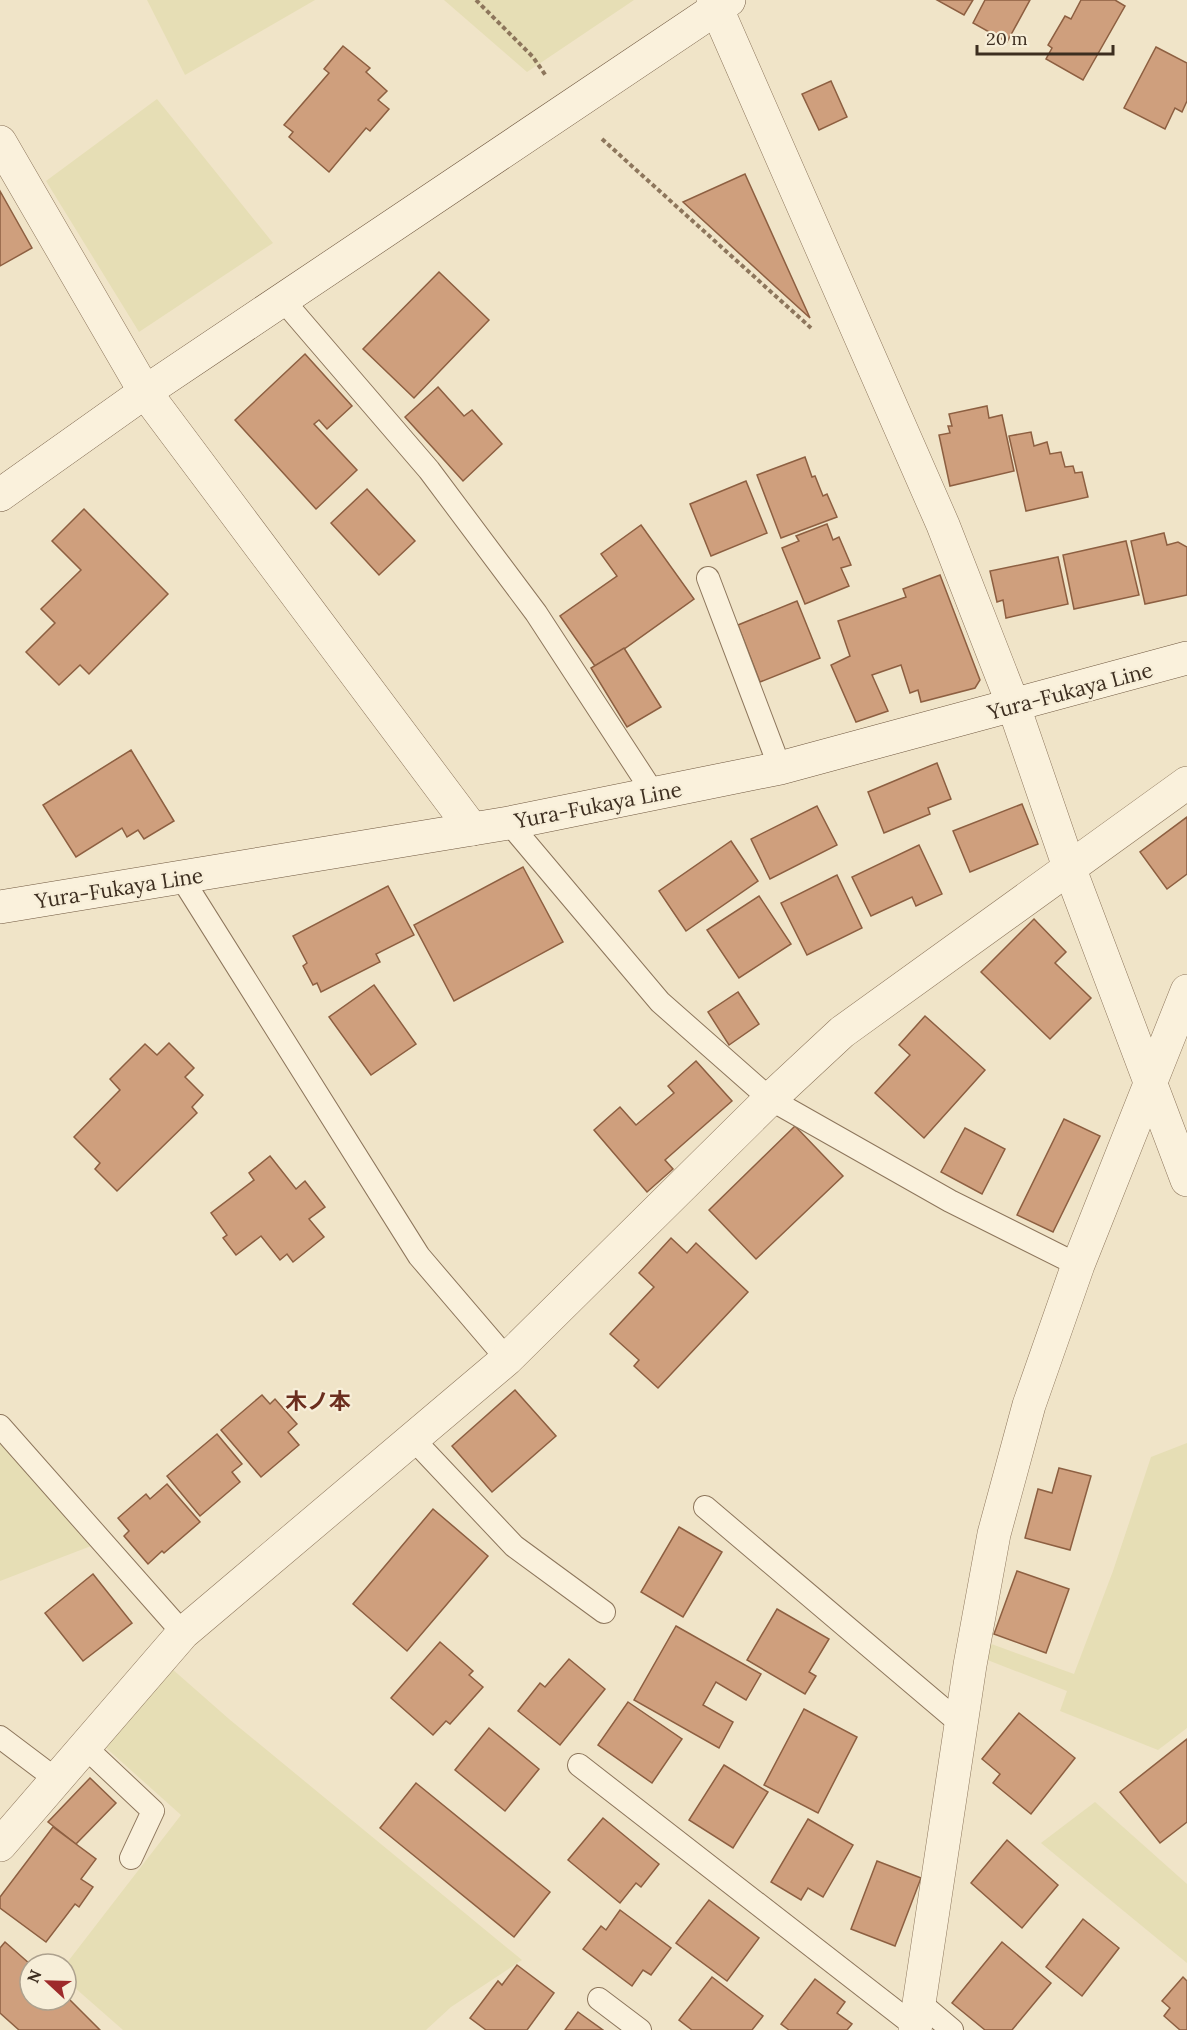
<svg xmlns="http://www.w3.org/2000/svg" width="1187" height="2030" viewBox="0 0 1187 2030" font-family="Lora,'Noto Sans JP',serif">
  <rect width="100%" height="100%" fill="#f0e4c8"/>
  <g fill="#e6deb5">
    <polygon points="147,0 315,0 185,75"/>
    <polygon points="444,0 634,0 527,72"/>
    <polygon points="157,99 273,243 139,332 46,181"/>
    <polygon points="0,1443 91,1546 0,1581"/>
    <polygon points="1187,1443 1187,1728 1158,1750 1060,1711 1067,1691 985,1659 986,1642 1074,1674 1113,1571 1151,1457"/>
    <polygon points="171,1668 229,1719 522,1960 451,2007 426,2030 123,2030 66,1980 66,1964 181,1815 105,1747"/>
    <polygon points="1095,1802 1187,1884 1187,1963 1041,1843"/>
  </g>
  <g fill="#cf9f7d" stroke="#8d5f41" stroke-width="1.5">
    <polygon points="937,0 973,0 964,15"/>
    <polygon points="985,0 1030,0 1007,42 973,23"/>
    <polygon points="1081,0 1115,0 1125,6 1083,80 1046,59 1052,48 1048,45 1065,16 1071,19"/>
    <polygon points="343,46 370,68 366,72 387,91 378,100 389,109 370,131 366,128 329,172 289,137 293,132 284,125 329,73 324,69"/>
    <polygon points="1156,47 1187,63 1187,101 1182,112 1175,108 1165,129 1124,108"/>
    <polygon points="831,81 847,117 819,130 802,94"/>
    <polygon points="745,174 810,318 683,202"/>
    <polygon points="0,191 32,248 0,266"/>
    <polygon points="439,272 489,320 414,398 363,349"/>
    <polygon points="305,354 352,406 327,429 319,420 314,424 357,470 316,509 235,420"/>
    <polygon points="438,387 464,416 472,410 502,444 463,481 405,417"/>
    <polygon points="987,406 989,418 1002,415 1014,471 950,486 939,435 950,433 948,426 952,426 949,414"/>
    <polygon points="1031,432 1034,446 1047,442 1050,454 1061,452 1065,467 1073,466 1075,473 1082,472 1088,497 1026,511 1009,436"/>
    <polygon points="805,457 812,477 815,476 823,496 827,494 837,517 781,538 757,475"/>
    <polygon points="746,481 767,533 711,556 690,504"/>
    <polygon points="367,489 415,541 379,575 331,523"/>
    <polygon points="84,509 168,594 89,674 80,665 59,685 26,652 55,623 41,609 81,570 52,541"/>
    <polygon points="827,524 833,540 839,537 851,565 841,568 849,586 805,604 782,548 799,541 796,536"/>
    <polygon points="641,525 694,599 624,649 595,666 560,616 617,576 601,554"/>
    <polygon points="1164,533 1167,545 1178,542 1187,547 1187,595 1145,604 1131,541"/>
    <polygon points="1126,541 1139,595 1074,609 1063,555"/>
    <polygon points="1058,557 1068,604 1006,618 1003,600 997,602 990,571"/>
    <polygon points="940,575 980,680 975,688 921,702 918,690 910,693 901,665 872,675 888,711 856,722 831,665 850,656 838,621 906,597 903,589"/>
    <polygon points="797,601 820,658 760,682 738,625"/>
    <polygon points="624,648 661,707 627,727 591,668"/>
    <polygon points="131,750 174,821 144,839 138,830 127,837 122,828 76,857 43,805"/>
    <polygon points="937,763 951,799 928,808 930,814 884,833 868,792"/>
    <polygon points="1022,804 1038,844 970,872 953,831"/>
    <polygon points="817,806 837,845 770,879 751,839"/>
    <polygon points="1187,817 1187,874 1167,889 1140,852"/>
    <polygon points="731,841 758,881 686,931 659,891"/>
    <polygon points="919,845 942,894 916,906 912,897 871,916 852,877"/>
    <polygon points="523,867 563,942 454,1001 414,925"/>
    <polygon points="837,875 862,928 807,955 781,903"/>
    <polygon points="388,886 414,935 376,954 380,962 321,992 317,983 313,985 303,966 307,963 293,936"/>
    <polygon points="759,896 791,944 739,978 707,930"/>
    <polygon points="1034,919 1066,952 1055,963 1091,998 1050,1039 981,972"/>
    <polygon points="374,985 416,1044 371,1075 329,1017"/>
    <polygon points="738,992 759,1024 729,1045 708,1012"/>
    <polygon points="925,1016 985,1070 924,1138 875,1093 910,1055 899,1045"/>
    <polygon points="169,1043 194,1068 185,1077 203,1095 192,1107 197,1113 117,1191 95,1169 100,1163 74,1137 120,1090 110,1079 145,1044 157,1055"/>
    <polygon points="696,1061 732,1101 665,1160 673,1169 647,1192 594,1130 620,1107 636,1125 674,1093 668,1086"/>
    <polygon points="1064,1119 1100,1136 1053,1232 1017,1215"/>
    <polygon points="795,1126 843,1176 756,1259 709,1210"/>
    <polygon points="965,1128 1005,1149 982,1194 941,1172"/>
    <polygon points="270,1156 296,1189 305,1181 325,1207 309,1219 324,1237 293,1262 287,1254 280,1260 261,1236 236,1255 223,1238 227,1235 211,1213 254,1180 249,1173"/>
    <polygon points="671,1238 687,1253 696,1243 748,1292 658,1388 634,1366 639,1360 610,1334 654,1287 639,1273"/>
    <polygon points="515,1390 556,1436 492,1492 452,1446"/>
    <polygon points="262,1395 270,1404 275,1399 297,1424 288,1432 299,1445 261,1477 221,1430"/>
    <polygon points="217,1434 242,1464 232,1472 240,1482 200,1516 167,1476"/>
    <polygon points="1059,1468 1091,1476 1070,1550 1025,1538 1038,1489 1052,1493"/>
    <polygon points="167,1484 200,1522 164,1553 162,1551 148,1564 124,1536 129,1531 118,1518 146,1494 150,1499"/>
    <polygon points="433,1509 488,1556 407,1651 353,1604"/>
    <polygon points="679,1527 722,1552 683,1617 641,1592"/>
    <polygon points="1017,1571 1069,1589 1046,1653 994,1634"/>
    <polygon points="93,1574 132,1623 83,1661 45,1613"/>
    <polygon points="777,1609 829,1639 809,1672 816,1676 805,1694 747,1660"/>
    <polygon points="676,1626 761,1674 746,1700 716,1682 703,1705 733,1722 719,1748 634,1700"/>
    <polygon points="440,1642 473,1671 469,1675 483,1687 450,1724 446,1721 433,1735 391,1698"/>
    <polygon points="569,1659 605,1689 560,1745 518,1711 540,1683 545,1687"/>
    <polygon points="628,1702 682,1739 652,1783 598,1745"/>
    <polygon points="804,1709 857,1737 818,1813 764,1785"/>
    <polygon points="1019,1713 1075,1758 1031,1814 993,1783 1000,1774 982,1759"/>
    <polygon points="489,1728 539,1769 505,1811 455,1770"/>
    <polygon points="1187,1739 1187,1822 1160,1843 1120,1792"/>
    <polygon points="724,1765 768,1792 733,1848 689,1820"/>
    <polygon points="90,1778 116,1803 76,1844 48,1822"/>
    <polygon points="416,1783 550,1892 514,1937 380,1828"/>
    <polygon points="603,1818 659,1864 641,1887 636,1883 620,1903 568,1860"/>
    <polygon points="808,1819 853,1845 823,1897 808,1888 801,1900 771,1882"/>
    <polygon points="53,1827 96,1859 81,1879 93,1887 79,1907 75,1904 46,1942 0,1908 0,1897"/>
    <polygon points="1007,1840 1058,1885 1022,1928 971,1883"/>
    <polygon points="877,1861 921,1878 895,1946 851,1929"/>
    <polygon points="709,1900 759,1938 727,1981 676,1943"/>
    <polygon points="620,1910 671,1948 651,1975 643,1970 632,1986 583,1949 601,1926 606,1930"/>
    <polygon points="1083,1919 1119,1948 1082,1996 1046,1967"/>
    <polygon points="5,1942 30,1964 30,2000 66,2000 66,1996 100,2030 19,2030 0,2013 0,1948"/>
    <polygon points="1002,1942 1051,1983 1012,2030 985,2030 952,2003"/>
    <polygon points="517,1965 554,1993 527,2030 486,2030 470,2018 498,1981 502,1985"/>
    <polygon points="712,1977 763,2016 752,2030 692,2030 679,2020"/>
    <polygon points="1183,1977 1187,1981 1187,2030 1180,2030 1164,2016 1170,2008 1162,2001"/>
    <polygon points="815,1979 845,2002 837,2013 852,2024 847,2030 789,2030 781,2024"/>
    <polygon points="578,2012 603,2030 565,2030"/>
  </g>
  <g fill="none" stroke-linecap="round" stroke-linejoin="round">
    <g stroke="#8d765c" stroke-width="24">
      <g id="lane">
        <polyline points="282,299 429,470 536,613 654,794"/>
        <polyline points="708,578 780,768"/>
        <polyline points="509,823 660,1002 770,1099 950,1201 1078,1265"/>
        <polyline points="181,877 419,1256 507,1359"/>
        <polyline points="0,1426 183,1633"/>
        <polyline points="413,1439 514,1546 604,1612"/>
        <polyline points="705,1507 961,1724"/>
        <polyline points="0,1737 57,1780"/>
        <polyline points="85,1747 153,1811 131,1858"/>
        <polyline points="579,1765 916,2027"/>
        <polyline points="599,1999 640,2030"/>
        <polyline points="919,2002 952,2030"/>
      </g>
    </g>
    <g stroke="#8d765c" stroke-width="34">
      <g id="street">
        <polyline points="713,0 943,525 1014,707 1069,867 1187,1180"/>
        <polyline points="0,142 145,392 472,829"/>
        <polyline points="0,1845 183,1633 507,1359 770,1099 842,1032 1187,783"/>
        <polyline points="915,2030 970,1665 994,1534 1029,1405 1078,1265 1187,991"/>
      </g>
    </g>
    <g stroke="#6f573f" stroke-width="34">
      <g id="secondary">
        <polyline points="0,495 145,392 729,0"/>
        <polyline points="0,907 509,823 780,768 1187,658"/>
      </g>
    </g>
    <g stroke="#8d765c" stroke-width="4" stroke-dasharray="4.5 3" stroke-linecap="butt">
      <polyline points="476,0 533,57 546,76"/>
      <polyline points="602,139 811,328"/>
    </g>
    <use href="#lane" stroke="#faf1dc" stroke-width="22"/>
    <use href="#street" stroke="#faf1dc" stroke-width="33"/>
    <use href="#secondary" stroke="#faf1dc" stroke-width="33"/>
  </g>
  <g text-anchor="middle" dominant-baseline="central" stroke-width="4.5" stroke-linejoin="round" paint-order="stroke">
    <g font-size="21" fill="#3d2e20" stroke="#f7eed8">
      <text transform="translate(1070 691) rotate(-15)">Yura-Fukaya Line</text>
      <text transform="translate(598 805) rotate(-11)">Yura-Fukaya Line</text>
      <text transform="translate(119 888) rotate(-9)">Yura-Fukaya Line</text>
    </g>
    <g font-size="22" font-weight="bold" fill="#6b2e1e" stroke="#f7eed8">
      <text x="318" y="1401">木ノ本</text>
    </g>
  </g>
  <g transform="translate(48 1982) rotate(292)"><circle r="28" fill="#f7eed8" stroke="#ada18e" stroke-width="1.5"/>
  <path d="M0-4.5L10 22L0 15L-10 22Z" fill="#9e2a2b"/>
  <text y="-9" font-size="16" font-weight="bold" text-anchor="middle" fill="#3d2e20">N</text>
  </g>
  <path d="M977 45v9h136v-9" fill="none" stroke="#3d2e20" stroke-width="3"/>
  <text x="986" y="45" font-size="18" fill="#3d2e20" stroke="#f7eed8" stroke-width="4.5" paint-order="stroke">20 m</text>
</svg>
